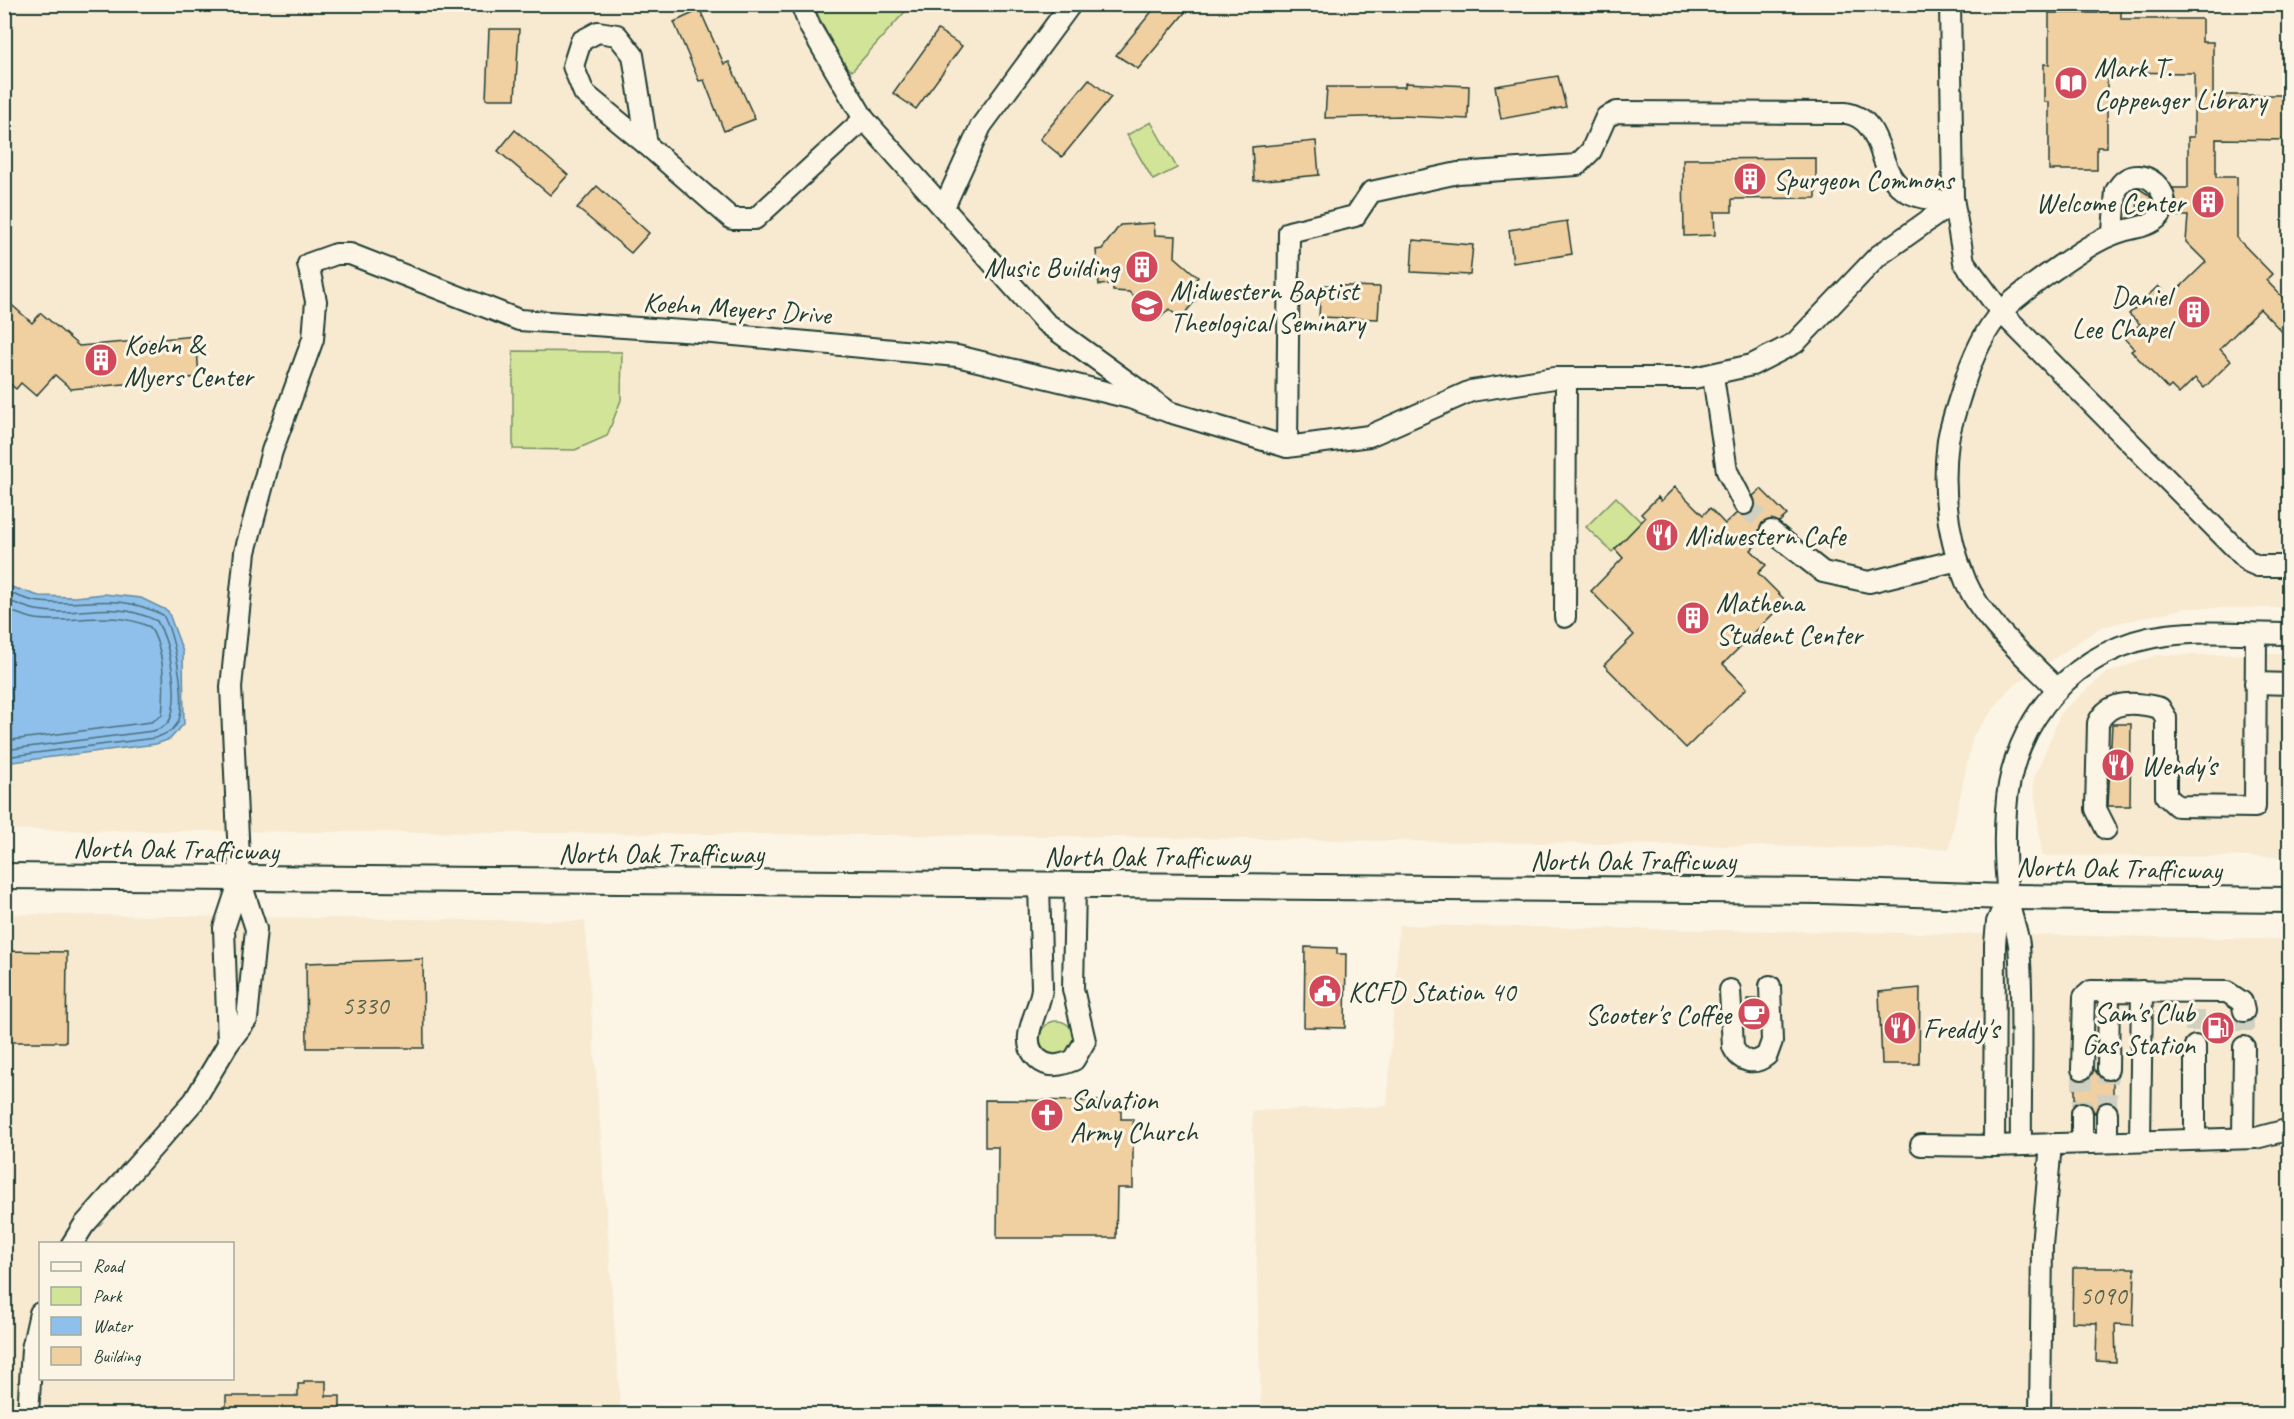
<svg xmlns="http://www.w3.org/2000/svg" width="2294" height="1419" viewBox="0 0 2294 1419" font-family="Caveat,sans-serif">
  <rect width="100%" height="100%" fill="#fcf5e5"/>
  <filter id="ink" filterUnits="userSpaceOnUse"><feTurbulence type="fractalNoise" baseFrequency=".0167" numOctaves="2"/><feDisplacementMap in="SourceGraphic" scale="12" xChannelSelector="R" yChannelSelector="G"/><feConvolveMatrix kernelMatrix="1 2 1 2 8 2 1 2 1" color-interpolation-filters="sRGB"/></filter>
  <g filter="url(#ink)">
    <g fill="#f8ead1" fill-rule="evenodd">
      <polygon points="5,5 2289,5 2289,608 2186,608 2101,627 2009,689 1973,736 1949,849 1043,836 5,830"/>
      <polygon points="2289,654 2289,857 2042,856 2033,781 2061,712 2106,673 2157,655"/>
      <path d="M5,914L585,921L621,1414H5ZM40,1244H232V1378H40Z"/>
      <polygon points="1399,925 2289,939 2289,1414 1261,1414 1252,1111 1387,1106"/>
    </g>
    <g fill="#d2e498" stroke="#789066" stroke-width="1.5">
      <polygon points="813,5 911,5 852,71 842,64"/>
      <polygon points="1151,122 1177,168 1153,180 1127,135"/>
      <polygon points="513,351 622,352 621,400 607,436 575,450 513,449"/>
      <polygon points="1616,497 1641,522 1612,552 1586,527"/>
      <circle cx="1057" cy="1038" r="17"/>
    </g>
    <polygon fill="#8fc0eb" stroke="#628ca2" stroke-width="1.5" points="5,585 39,596 75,597 104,594 141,598 168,611 183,652 184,724 170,739 156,744 5,763"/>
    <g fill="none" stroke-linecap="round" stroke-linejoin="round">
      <g stroke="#4c717d" stroke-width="1.5">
        <path d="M4,591C16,595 28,601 40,602C89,607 114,591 163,615C174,635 188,701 178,722C174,731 163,735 155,738L4,757"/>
        <path d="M4,599C15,603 26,608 36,610C81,618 111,598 157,621C170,643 179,692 171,717C169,725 160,729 153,731L4,750"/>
        <path d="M4,609C14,612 25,617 36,619C75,624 113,609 150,627C165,651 165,687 162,715L151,722L4,741"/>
      </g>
    </g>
    <g fill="#f0cfa1" stroke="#1f3d34" stroke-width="1.5">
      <polygon points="1158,4 1192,4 1138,69 1116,55"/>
      <polygon points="2098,4 2121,4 2121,19 2202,19 2202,42 2213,42 2213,95 2289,95 2289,140 2216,139 2216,177 2237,177 2237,238 2272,274 2266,280 2289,304 2289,339 2260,309 2220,349 2231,361 2204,388 2195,378 2179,394 2171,386 2168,389 2131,351 2134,349 2125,339 2140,324 2129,314 2158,286 2169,298 2206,262 2186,242 2188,216 2173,216 2176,200 2173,188 2188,188 2188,137 2194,137 2194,73 2107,72 2107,147 2097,147 2097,170 2049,170 2049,102 2044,102 2044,64 2049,64 2049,13 2098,13"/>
      <polygon points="700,10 724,64 729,62 755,119 724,131 704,80 699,81 674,22"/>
      <polygon points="489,29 519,29 515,99 486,99"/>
      <polygon points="938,30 962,46 916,109 893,93"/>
      <polygon points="1558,76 1566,107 1501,119 1495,86"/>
      <polygon points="1089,79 1111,97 1062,157 1040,139"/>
      <polygon points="1405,83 1469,86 1468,119 1403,116 1325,118 1327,87 1405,87"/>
      <polygon points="515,130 568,175 550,195 498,151"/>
      <polygon points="1316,141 1319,175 1254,181 1252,147"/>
      <polygon points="1816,158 1816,198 1732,199 1732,212 1714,212 1715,235 1684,236 1683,159"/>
      <polygon points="597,186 649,233 631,253 577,208"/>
      <polygon points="2138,188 2149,195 2152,201 2147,211 2137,214"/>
      <polygon points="1567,221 1572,254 1513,263 1509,230"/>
      <polygon points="1154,223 1155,235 1176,236 1175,257 1198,277 1191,286 1200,295 1180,319 1169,309 1158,320 1129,292 1113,291 1113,284 1099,285 1096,250 1102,249 1120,225"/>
      <polygon points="1413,240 1473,245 1470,275 1411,272"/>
      <polygon points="1321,285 1380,287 1378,319 1319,317"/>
      <polygon points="4,298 32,323 41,313 79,346 196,336 199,377 71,389 55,375 36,396 21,383 16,389 4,379"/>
      <polygon points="1675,487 1703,515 1710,508 1725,524 1737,513 1744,516 1754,511 1756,504 1753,496 1761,489 1787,515 1779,522 1772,519 1762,523 1759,530 1762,539 1751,550 1766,565 1758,573 1786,601 1723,664 1747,688 1686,748 1604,665 1634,635 1591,591 1623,558 1615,549 1645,518 1641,514 1658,497 1661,501"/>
      <polygon points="2112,724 2131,724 2130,806 2108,806"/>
      <polygon points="1305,947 1337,948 1337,954 1346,954 1345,1028 1304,1027"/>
      <polygon points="4,951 67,952 66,1042 4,1042"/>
      <polygon points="423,959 424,1048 307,1048 306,963"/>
      <polygon points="1920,988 1919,1064 1882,1064 1879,992"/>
      <polygon points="1747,999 1758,999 1760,1028 1746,1028"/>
      <polygon points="2094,1069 2102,1080 2113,1080 2113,1103 2102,1102 2095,1113 2087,1102 2075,1104 2075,1078 2087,1080"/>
      <polygon points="985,1100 1121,1101 1121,1119 1133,1119 1133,1188 1117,1188 1116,1238 997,1238 998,1147 985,1147"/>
      <polygon points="2073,1268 2135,1268 2133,1325 2115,1324 2116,1362 2096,1361 2097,1323 2072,1322"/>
      <polygon points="304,1381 326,1381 326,1396 340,1396 340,1414 226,1414 226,1396 298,1396 298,1384 304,1384"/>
    </g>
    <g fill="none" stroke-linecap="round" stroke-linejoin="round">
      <g stroke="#d0d0c2" stroke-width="20" stroke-dasharray="20 10" stroke-linecap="butt">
        <polyline points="1744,504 1771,531"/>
        <polyline points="2195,1011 2195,1046"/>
        <polyline points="2244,1011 2244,1047"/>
        <polyline points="2082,1069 2082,1113"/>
        <polyline points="2107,1113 2108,1069"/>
      </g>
      <g stroke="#1f3d34" stroke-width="24">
        <g id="minor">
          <polyline points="801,4 810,27 864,119 1045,322 1169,412 1287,447 1369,436 1471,391 1554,378 1694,378 1752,365 1795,343 1878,256 1953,203"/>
          <polyline points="1950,4 1953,198 1964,262 2001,312 2249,562 2258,566 2290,566"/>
          <polygon points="598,32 617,35 633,55 647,145 584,93 573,66 581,41"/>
          <polyline points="647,145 732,219 755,219 864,119"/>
          <polyline points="944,207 981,126 1071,4"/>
          <polyline points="1713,376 1727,471 1744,504"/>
          <path d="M1287,447L1289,232L1355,216L1371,192L1458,173L1577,165L1591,151L1606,117L1617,112L1846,113C1886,120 1875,169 1903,189C1916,199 1938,200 1953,203"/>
          <polyline points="1771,531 1823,572 1869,582 1958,560"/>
          <polyline points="1565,617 1566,379"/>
          <polyline points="2255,683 2290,684"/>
          <path d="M2057,689C2028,659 1982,620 1966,582C1947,537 1942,488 1948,440C1951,422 1958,404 1963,387C1971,361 1983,332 2002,311C2018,295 2037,282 2055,269C2081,251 2104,234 2135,228C2200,215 2141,146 2116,191L2113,232"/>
          <path d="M2106,829L2096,809L2098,723C2109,699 2136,702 2160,708L2166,718V796L2177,806L2255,807L2256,634"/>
          <path d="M1039,886L1042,988C1040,1012 1016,1040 1038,1059C1049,1069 1062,1065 1074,1060L1085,1041L1073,989L1075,886"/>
          <path d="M1730,990L1733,1047C1740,1062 1754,1066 1767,1055L1772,1041L1770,986"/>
          <polyline points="228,1044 224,928 240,880"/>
          <polyline points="2195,1046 2195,1139"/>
          <polyline points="2082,1069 2084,997 2091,991 2227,992 2242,1002 2244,1011"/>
          <polyline points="2108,1069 2109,991"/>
          <polyline points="2243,1138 2244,1047"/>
          <polyline points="2140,1141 2142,991"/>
          <polyline points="2107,1142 2107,1113"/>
          <polyline points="2082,1143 2082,1113"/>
          <polyline points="1921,1145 1994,1146 2256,1138 2290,1129"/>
          <path d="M2021,1145C2020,1080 2024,1009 2019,945C2017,928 2009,913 2008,896C2005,869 2004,837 2006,810C2011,720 2077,645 2167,635C2207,630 2249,634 2290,634"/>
          <polyline points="1994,1146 1995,944 1997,922 2008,897"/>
          <polyline points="72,1244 84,1225 194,1101 228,1044 247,1019 256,929 240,880 231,687 245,552 272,451 313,339 316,301 308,264 336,254 350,254 519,320 713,333 957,356 1130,398 1169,412"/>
          <polyline points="28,1414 32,1349 40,1313"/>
          <polyline points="2040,1414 2042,1245 2051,1144"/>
        </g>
      </g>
      <g stroke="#1f3d34" stroke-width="28">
        <polyline id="major" points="4,876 1820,891 2008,897 2290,900"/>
      </g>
      <use href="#minor" stroke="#fcf5e5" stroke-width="20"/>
      <use href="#major" stroke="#fcf5e5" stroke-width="24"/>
    </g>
  </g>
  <defs>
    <g id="library-disc" transform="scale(1.725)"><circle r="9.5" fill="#d1495b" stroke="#fcf5e5"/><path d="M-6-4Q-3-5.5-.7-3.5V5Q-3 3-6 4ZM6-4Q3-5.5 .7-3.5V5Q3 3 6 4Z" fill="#fff"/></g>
    <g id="building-disc" transform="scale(1.725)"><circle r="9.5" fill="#d1495b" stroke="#fcf5e5"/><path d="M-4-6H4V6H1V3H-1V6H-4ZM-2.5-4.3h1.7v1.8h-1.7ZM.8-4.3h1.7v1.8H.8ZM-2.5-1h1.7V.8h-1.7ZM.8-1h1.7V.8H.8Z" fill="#fff"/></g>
    <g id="university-disc" transform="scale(1.725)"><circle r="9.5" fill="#d1495b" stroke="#fcf5e5"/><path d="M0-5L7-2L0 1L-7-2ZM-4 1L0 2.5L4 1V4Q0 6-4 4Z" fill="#fff"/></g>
    <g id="restaurant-disc" transform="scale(1.725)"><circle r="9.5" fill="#d1495b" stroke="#fcf5e5"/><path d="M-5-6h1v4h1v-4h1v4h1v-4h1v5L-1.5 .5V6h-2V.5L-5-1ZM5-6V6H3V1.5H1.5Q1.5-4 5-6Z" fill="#fff"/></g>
    <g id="civic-disc" transform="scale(1.725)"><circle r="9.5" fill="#d1495b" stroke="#fcf5e5"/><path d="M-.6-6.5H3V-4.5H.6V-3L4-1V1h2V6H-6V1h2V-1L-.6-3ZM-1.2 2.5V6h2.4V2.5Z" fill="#fff"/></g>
    <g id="cafe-disc" transform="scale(1.725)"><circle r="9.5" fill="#d1495b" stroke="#fcf5e5"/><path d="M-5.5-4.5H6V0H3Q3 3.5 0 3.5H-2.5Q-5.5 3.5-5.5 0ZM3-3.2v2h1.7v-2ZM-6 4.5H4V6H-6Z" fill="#fff"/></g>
    <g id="fuel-disc" transform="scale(1.725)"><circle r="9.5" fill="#d1495b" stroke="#fcf5e5"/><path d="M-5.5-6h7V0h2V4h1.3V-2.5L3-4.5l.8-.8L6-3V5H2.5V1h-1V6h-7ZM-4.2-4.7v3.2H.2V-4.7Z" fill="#fff"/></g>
    <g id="church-disc" transform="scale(1.725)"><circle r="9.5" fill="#d1495b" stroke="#fcf5e5"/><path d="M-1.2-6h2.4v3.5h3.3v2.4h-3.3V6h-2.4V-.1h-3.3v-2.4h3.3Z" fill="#fff"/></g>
  </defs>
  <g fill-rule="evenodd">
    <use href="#library-disc" x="2071" y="83"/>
    <use href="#building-disc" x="1750" y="179"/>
    <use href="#building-disc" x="2208" y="202"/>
    <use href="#building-disc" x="1142" y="267"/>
    <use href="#university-disc" x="1147" y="306"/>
    <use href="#building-disc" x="2194" y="312"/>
    <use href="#building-disc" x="101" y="360"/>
    <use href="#restaurant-disc" x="1662" y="535"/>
    <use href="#building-disc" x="1693" y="618"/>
    <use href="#restaurant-disc" x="2118" y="765"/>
    <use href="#civic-disc" x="1325" y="991"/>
    <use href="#cafe-disc" x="1754" y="1014"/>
    <use href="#restaurant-disc" x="1900" y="1028"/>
    <use href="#fuel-disc" x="2218" y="1028"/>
    <use href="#church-disc" x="1047" y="1115"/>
  </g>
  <g text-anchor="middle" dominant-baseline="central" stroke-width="6" stroke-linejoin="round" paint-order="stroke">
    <g font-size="26" fill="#53624f">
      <text x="365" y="1005">5330</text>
      <text x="2103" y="1295">5090</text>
    </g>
    <g font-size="28" fill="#1f3d34" stroke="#fcf5e5" text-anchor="start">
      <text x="2094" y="67">Mark T.<tspan x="2094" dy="32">Coppenger Library</tspan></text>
      <text x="1773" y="179">Spurgeon Commons</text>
      <text x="2185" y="202" text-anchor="end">Welcome Center</text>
      <text x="1119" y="267" text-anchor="end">Music Building</text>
      <text x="1170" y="290">Midwestern Baptist<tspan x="1170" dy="32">Theological Seminary</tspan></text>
      <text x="2171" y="296" text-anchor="end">Daniel<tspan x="2171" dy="32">Lee Chapel</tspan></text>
      <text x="124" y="344">Koehn &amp;<tspan x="124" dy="32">Myers Center</tspan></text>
      <text x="1685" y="535">Midwestern Cafe</text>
      <text x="1716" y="602">Mathena<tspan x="1716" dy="32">Student Center</tspan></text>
      <text x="2141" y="765">Wendy's</text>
      <text x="1348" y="991">KCFD Station 40</text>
      <text x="2195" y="1012" text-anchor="end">Sam's Club<tspan x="2195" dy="32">Gas Station</tspan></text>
      <text x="1731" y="1014" text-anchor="end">Scooter's Coffee</text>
      <text x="1923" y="1028">Freddy's</text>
      <text x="1070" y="1099">Salvation<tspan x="1070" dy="32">Army Church</tspan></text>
    </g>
    <g font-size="28" fill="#1f3d34" stroke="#fcf5e5">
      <text transform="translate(737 308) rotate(4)">Koehn Meyers Drive</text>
      <text transform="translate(176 849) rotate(1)">North Oak Trafficway</text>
      <text x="661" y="853">North Oak Trafficway</text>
      <text x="1147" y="856">North Oak Trafficway</text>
      <text x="1633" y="860">North Oak Trafficway</text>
      <text transform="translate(2119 868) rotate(1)">North Oak Trafficway</text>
    </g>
  </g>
  <rect width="2294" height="1419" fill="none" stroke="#fcf5e5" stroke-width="24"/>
  <rect x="12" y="12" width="2270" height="1395" fill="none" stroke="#1f3d34" stroke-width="2" filter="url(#ink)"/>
  <rect x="39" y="1242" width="195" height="138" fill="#fcf5e5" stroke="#a4ab9e" stroke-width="1.5"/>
  <rect x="51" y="1262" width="30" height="9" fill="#fcf5e5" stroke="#a4ab9e" stroke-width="1.5"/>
  <text x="93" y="1272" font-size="18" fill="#1f3d34">Road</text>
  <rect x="51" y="1287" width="30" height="18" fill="#d2e498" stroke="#a4ab9e" stroke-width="1.5"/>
  <text x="93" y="1302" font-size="18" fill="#1f3d34">Park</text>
  <rect x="51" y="1317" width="30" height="18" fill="#8fc0eb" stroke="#a4ab9e" stroke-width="1.5"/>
  <text x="93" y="1332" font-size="18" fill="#1f3d34">Water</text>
  <rect x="51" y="1347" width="30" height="18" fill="#f0cfa1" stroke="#a4ab9e" stroke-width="1.5"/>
  <text x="93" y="1362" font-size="18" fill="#1f3d34">Building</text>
</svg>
